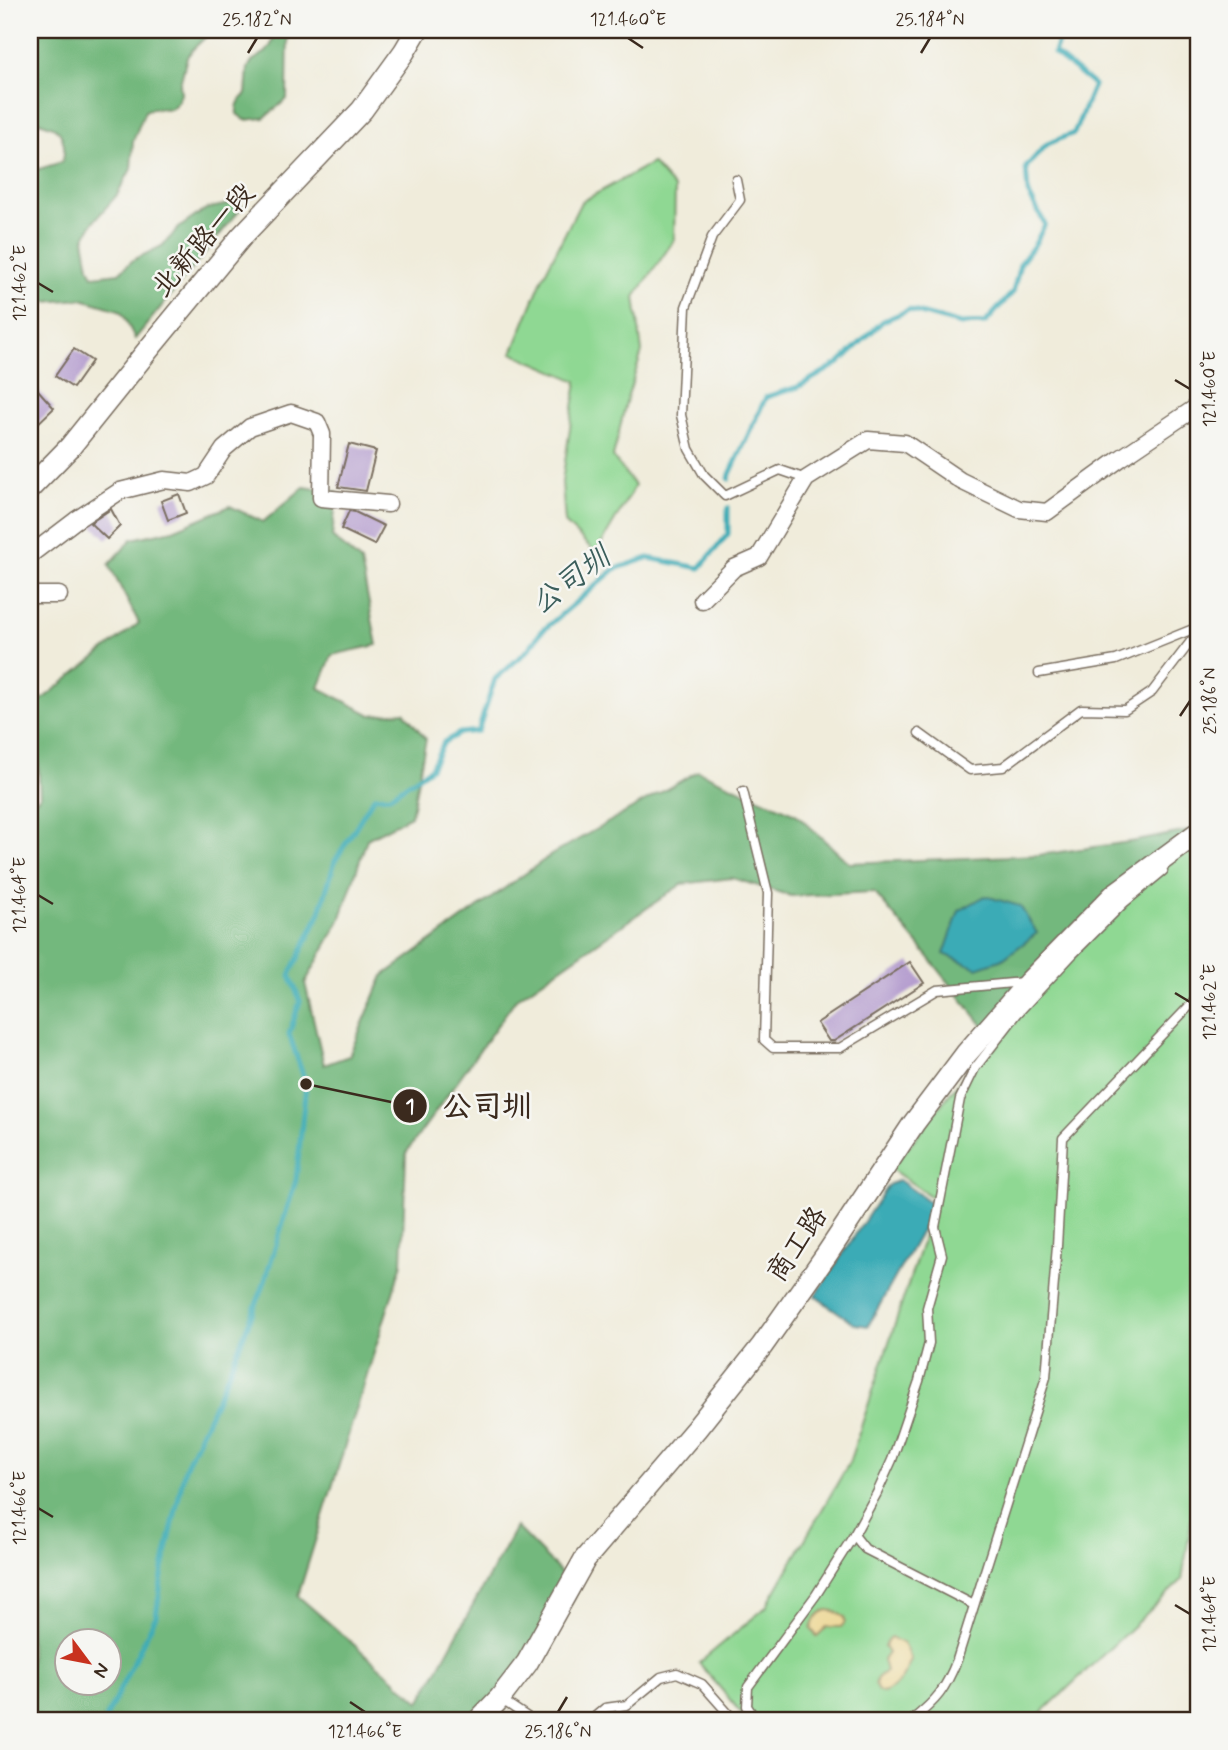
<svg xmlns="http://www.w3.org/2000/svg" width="1228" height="1750" viewBox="0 0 1228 1750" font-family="Mynerve,'LXGW WenKai TC',sans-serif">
  <rect width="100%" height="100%" fill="#f6f6f2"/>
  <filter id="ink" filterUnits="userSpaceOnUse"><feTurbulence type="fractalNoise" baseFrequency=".0143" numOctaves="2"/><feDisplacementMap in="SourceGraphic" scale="14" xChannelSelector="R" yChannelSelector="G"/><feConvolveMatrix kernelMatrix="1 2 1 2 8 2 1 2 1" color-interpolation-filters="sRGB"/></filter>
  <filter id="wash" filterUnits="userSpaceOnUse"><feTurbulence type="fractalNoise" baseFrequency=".00686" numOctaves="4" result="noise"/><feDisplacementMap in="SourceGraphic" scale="28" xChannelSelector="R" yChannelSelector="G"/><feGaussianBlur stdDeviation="1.57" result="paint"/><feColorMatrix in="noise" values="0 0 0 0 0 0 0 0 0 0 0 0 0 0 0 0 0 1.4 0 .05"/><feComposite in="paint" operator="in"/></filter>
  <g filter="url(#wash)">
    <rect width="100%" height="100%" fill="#f0ecdb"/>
    <g fill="#8fd893" stroke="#658158" stroke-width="2">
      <polygon points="652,163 675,189 674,240 635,297 642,352 626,402 613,457 635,486 596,553 565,523 562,482 577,381 512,353 543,277 581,202"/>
      <polygon points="1198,841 1198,1477 1182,1580 1034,1720 747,1720 699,1663 766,1607 849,1463 936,1200 891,1169 994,1037 1121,900"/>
    </g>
    <g fill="#73b87d" stroke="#57714e" stroke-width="2" fill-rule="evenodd">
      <path d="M38,30H213L194,48L187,57L180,84L181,94L177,103L171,109L153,108L145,111L133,141L131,169L117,195L94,221L84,239L89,267L93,276L119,273L133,260L162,246L180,227L206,209L233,203L243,206L135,339L124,316L119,310L82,299L44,302L30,297V169L36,170L62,162C66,151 65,133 53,127C44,123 35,123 30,112C28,106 28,58 30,50C31,44 36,36 38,30Z"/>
      <path d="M276,30H291L288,32L287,99L264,118L245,120L237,114C236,105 239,100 246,94L248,68L252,61L266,52L271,45Z"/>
      <path d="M304,487L337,492L332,537L361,562L377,645L332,655L319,688L371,715L404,712L426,739L411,816L367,839L340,920L305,983L324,1065L349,1056L383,976L551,855L698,771L796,814L849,863L1039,855L1136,841L1198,829L991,1036L927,955L874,892L791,896L732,878L682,884L516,999L406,1153L402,1263L298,1596L420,1702L516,1527L578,1590L499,1720H30V805L40,796L35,705L139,623L109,565L132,539L173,530L230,506L263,522ZM66,1642H108V1684H66Z"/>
    </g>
    <g fill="#eeda9e" stroke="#94825e" stroke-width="2">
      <path d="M827,1610L834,1611L844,1617L845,1622L841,1627H827L817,1636L811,1629C814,1619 817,1614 827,1610Z"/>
      <path d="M891,1637L903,1644L911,1659C906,1673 897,1690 882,1693L877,1690L875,1684L877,1678L886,1671L883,1660L888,1653L884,1647L888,1639Z"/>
    </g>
    <g fill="#3aabb6" stroke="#3a6a6a" stroke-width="2">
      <polygon points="985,896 1020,906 1037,933 1003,959 977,968 944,954 959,911"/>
      <polygon points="899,1180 931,1203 925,1224 868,1326 855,1324 815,1296 888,1185"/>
    </g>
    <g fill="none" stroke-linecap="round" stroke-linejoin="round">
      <g stroke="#3aabb6" stroke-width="5">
        <polyline points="729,479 730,474 766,397 798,387 839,363 883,321 909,310 961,324 985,323 1013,292 1020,264 1035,244 1045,224 1028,193 1026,167 1047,144 1074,133 1094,85 1054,53 1062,30"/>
        <polyline points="105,1720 156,1616 163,1569 185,1468 225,1381 262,1290 296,1180 306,1084 289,1034 300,1001 290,975 319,915 335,861 374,797 390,796 431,768 444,742 460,733 478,731 495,679 528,650 541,632 615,569 648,558 700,568 728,534 728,508"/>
      </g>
    </g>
    <g id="blocks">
      <g fill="#b59ecf">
        <polygon points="74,349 92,361 73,388 55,376"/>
        <polygon points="30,381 54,408 30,431"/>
        <polygon points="349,444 376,451 366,491 338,487"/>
        <polygon points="179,494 186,513 168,520 161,501"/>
        <polygon points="111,509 120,526 107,539 90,523"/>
        <polygon points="349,511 355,512 384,526 374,545 341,529"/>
        <polygon points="910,962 924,983 834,1041 829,1041 817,1023"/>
      </g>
    </g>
  </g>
  <g filter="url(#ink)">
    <use href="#blocks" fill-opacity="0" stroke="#7a6e60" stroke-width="2"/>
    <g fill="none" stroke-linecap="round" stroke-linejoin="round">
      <g stroke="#7a6e60" stroke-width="11">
        <g id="lane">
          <polyline points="736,180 740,200 712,237 686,307 681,415 689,449 704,475 725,496 780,470 806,479"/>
          <polyline points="1039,673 1116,660 1198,627"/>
          <polyline points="919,733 970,770 1003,767 1081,709 1125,710 1152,692 1198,632"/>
          <polyline points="743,791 768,893 764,1040 773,1048 840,1048 937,990 1023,982"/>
          <polyline points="854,1535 865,1549 974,1605"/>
          <polyline points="502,1700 532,1720"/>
          <polyline points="591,1720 605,1708 627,1705 661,1677 677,1673 702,1684 734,1720"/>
          <polyline points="756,1720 747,1706 748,1687 816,1595 854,1535 877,1493 892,1460 919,1381 929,1343 927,1308 942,1255 935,1227 960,1099 975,1068 1017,1014 1073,954 1124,903 1163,871"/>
          <path d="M912,1720C937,1700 945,1690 957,1660L1046,1377L1057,1246L1063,1138L1198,997"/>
        </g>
      </g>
      <g stroke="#7a6e60" stroke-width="19">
        <g id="street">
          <polyline points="30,555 76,520 120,491 164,480 191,483 206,476 224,449 250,427 291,413 317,422 322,434 321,498 388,504"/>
          <polyline points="30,595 59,595"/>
          <polyline points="702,600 734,568 759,557 806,479 868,440 905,443 961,481 1019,509 1047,512 1121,458 1198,406"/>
        </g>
      </g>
      <g stroke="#7a6e60" stroke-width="24">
        <g id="secondary">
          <polyline points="30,488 70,447 148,350 242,236 362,110 404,52 417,30"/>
          <polyline points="479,1720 500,1698 527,1663 585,1559 696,1429 762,1346 827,1254 914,1123 966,1054 1029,982 1115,894 1198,833"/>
        </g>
      </g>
      <use href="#lane" stroke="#fff" stroke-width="8"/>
      <use href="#street" stroke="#fff" stroke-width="16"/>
      <use href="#secondary" stroke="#fff" stroke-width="21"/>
    </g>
  </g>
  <path fill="none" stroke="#3b2a1e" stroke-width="2.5" d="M628,38L643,48M248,53L257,38M921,53L930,38M38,283L53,292M1175,380L1190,389M1180,716L1190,701M38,895L53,904M1175,993L1190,1002M38,1508L53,1517M1175,1605L1190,1614M350,1702L365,1712M558,1712L567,1697"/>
  <g text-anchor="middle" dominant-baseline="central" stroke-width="5" stroke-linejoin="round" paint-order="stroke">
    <g font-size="28" fill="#3b2a1e" stroke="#f6f6f2">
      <text transform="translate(204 241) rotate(-49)">北新路一段</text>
      <text transform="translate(798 1245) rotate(-56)">商工路</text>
    </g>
    <g font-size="30" font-style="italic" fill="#3b5e5b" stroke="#f6f6f2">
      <text transform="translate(571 581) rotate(-37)">公司圳</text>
    </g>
  </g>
  <path fill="none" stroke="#3b2a1e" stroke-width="2.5" d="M306 1084L410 1106"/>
  <g fill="#3b2a1e" stroke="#f6f6f2" stroke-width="2.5">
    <circle cx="306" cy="1084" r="7"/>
    <circle cx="410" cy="1106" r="18"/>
  </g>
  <g font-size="21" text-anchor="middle" font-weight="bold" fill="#fff">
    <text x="410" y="1113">1</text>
  </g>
  <g font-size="30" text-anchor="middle" font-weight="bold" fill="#3b2a1e" stroke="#f6f6f2" stroke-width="5" stroke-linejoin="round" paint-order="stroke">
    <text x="487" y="1116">公司圳</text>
  </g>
  <rect width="1228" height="1750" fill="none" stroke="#f6f6f2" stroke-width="77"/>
  <g transform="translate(88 1662) rotate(122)"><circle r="33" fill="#f6f6f2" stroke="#aba49d" stroke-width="2"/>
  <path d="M0-5L12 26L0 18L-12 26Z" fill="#c8321e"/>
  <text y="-10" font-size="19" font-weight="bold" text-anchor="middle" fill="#3b2a1e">N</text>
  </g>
  <rect x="38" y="38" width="1152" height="1674" fill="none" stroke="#3b2a1e" stroke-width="2.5"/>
  <g font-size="18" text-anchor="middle" fill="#3b2a1e">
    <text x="257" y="25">25.182°N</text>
    <text x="628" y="25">121.460°E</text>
    <text x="930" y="25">25.184°N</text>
    <text transform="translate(19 283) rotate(-90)" y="6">121.462°E</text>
    <text transform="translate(1209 389) rotate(-90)" y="6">121.460°E</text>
    <text transform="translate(1209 701) rotate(-90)" y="6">25.186°N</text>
    <text transform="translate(19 895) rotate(-90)" y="6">121.464°E</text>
    <text transform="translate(1209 1002) rotate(-90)" y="6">121.462°E</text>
    <text transform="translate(19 1508) rotate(-90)" y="6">121.466°E</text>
    <text transform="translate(1209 1614) rotate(-90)" y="6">121.464°E</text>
    <text x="365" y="1737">121.466°E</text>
    <text x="558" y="1737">25.186°N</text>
  </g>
</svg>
